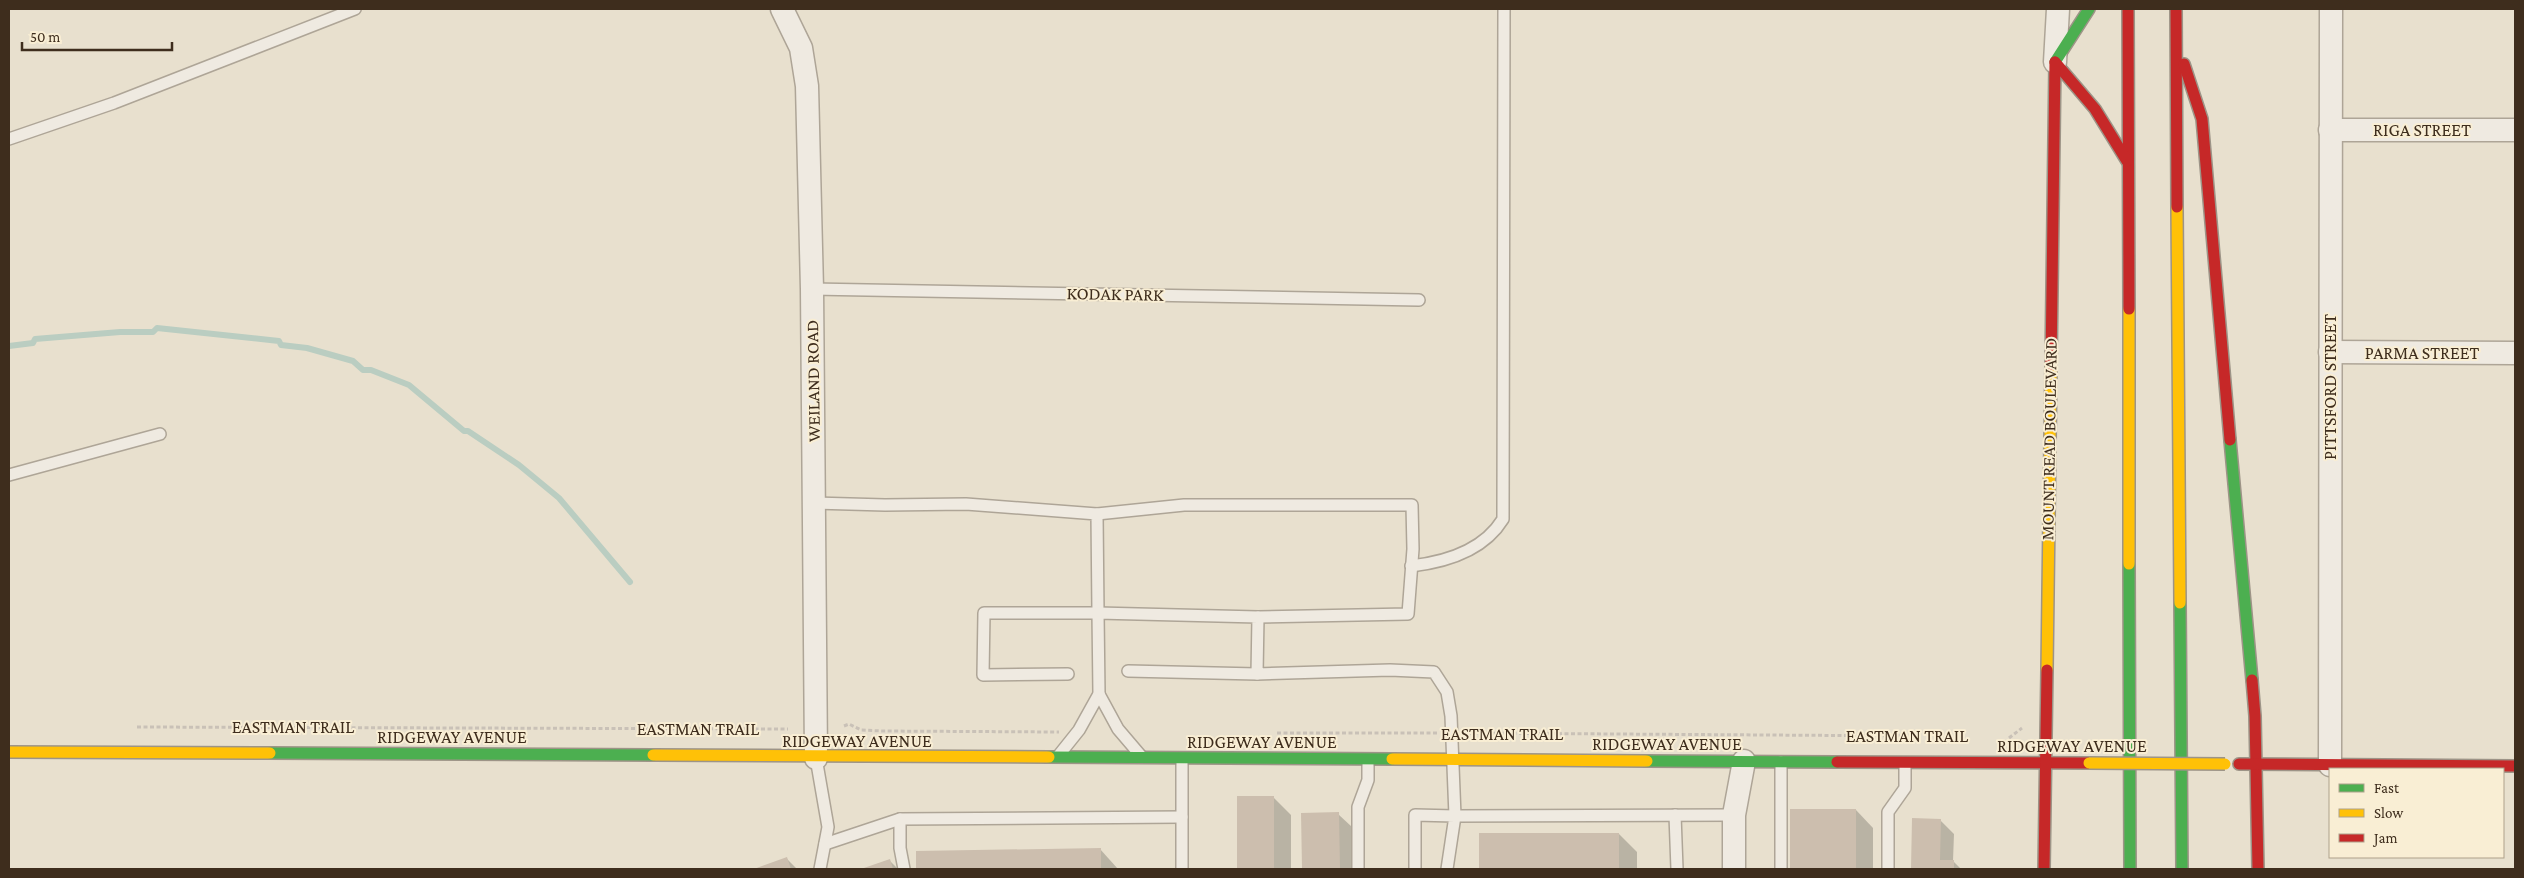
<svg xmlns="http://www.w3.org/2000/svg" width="2524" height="878" viewBox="0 0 2524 878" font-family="'Crimson Pro',serif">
  <rect width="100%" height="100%" fill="#e8e0ce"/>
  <g fill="#0003">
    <polygon points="1238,797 1273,797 1291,815 1291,869 1238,869"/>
    <polygon points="1791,810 1856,810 1873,828 1873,869 1791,869"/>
    <polygon points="1302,814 1338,814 1352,827 1352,869 1303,869"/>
    <polygon points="1913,820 1940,820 1954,834 1953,861 1961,869 1912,869"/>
    <polygon points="1619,834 1637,852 1637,869 1480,869 1480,835"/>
    <polygon points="1100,849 1118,869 918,869 917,853"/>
    <polygon points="787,859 797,869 757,869"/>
    <polygon points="889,860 898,869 864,869"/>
  </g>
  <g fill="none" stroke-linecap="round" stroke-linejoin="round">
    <polyline stroke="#bacdc1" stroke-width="6" points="9,346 33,343 35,339 120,332 153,332 157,328 279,341 281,345 307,348 353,361 363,370 371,370 409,385 464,431 468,431 519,465 559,498 630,582"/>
  </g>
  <g fill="#ccbeae">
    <rect x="1237" y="796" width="37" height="73"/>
    <rect x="1790" y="809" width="66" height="60"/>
    <polygon points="1339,812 1340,869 1302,869 1301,813"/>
    <polygon points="1912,818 1941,819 1940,860 1954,860 1954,869 1911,869"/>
    <rect x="1479" y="833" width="140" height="36"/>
    <polygon points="1101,848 1101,869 916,869 916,851"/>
    <polygon points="787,857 791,869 754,869"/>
    <polygon points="890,859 893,869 861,869"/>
  </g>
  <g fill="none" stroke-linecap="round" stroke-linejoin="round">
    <g stroke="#aea597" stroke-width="14">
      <g id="lane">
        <polyline points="9,139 114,103 355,9"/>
        <polyline points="812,289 1419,300"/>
        <polyline points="9,475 160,434"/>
        <polyline points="814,503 885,505 966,504 1097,514 1098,613 984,613 983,675 1068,674"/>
        <polyline points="1097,514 1184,505 1412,505 1413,549 1408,614 1258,617"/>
        <path d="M1411,566C1446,562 1484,550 1503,519L1504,9"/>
        <polyline points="1128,671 1257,674"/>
        <polyline points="1099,694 1118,729 1141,756"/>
        <polyline points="1059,755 1079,730 1099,694 1098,613 1258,617 1257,674 1390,670 1434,672 1447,692 1451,716 1455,816 1734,815"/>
        <polyline points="816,758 828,827 820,869"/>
        <polyline points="1182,759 1182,869"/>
        <polyline points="1781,762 1781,869"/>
        <polyline points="1675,815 1677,869"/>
        <polyline points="900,819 900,848 904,869"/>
        <polyline points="825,844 900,819 1182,817"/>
        <polyline points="1358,869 1358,807 1368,780 1368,760"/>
        <polyline points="1415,869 1415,815 1455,816 1447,869"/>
        <polyline points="1888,869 1888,812 1905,788 1905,763"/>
      </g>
    </g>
    <g stroke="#aea597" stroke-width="25">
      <g id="street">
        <polyline points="782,9 801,48 807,86 812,289 816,758"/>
        <polyline points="2055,62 2058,9"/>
        <polyline points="2330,130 2515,130"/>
        <polyline points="2330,352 2515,353"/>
        <polyline points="2330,765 2331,9"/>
        <polyline points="1734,869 1734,815 1744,761"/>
      </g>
    </g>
    <g stroke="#9d9487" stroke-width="14">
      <g id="fast">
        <polyline points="2055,62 2089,9"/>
        <polyline points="2230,440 2252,680"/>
        <polyline points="2129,564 2130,869"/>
        <polyline points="2180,603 2182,869"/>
        <polyline points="270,753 653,755"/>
        <polyline points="1049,757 1392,759"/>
        <polyline points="1647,761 1837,762"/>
      </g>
    </g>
    <g stroke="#9d9487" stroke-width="14">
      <g id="slow">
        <polyline points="2177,207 2180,603"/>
        <polyline points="2129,309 2129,564"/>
        <polyline points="2047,670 2051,365"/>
        <polyline points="9,752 270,753"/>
        <polyline points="653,755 1049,757"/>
        <polyline points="1392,759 1647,761"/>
      </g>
    </g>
    <g stroke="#9d9487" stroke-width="14">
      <g id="jam">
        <polyline points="2128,9 2129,309"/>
        <polyline points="2176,9 2177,207"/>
        <polyline points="2055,62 2095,109 2127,161"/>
        <polyline points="2184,64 2202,119 2230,440"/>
        <polyline points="2051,365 2055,62"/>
        <polyline points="2252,680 2255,716 2258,869"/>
        <polyline points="1837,762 2089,763"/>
        <polyline points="2239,764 2515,766"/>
        <polyline points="2044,869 2047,670"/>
      </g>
    </g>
    <g stroke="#c9c1b7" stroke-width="3" stroke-dasharray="4 2.5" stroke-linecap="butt">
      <polyline points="844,726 849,724 861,730 882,731 1059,732"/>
      <polyline points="137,727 788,729"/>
      <polyline points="1277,733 1438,733"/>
      <polyline points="1467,733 1916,736"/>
      <polyline points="2009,738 2022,728"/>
    </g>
    <use href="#lane" stroke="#efeae1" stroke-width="11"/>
    <use href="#street" stroke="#efeae1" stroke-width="22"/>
    <use href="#fast" stroke="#4caf50" stroke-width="11"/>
    <use href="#slow" stroke="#ffc107" stroke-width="11"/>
    <use href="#jam" stroke="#c62828" stroke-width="11"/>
    <g stroke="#9d9487" stroke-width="14" stroke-linecap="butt">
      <polyline id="slow-bridge" points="2089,763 2225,764"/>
    </g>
    <use href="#slow-bridge" stroke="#ffc107" stroke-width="11"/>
  </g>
  <g text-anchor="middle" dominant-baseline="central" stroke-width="4" stroke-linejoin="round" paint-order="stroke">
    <g font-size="18" fill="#3e2d1d" stroke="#f9eed4">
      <text x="2422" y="130">RIGA STREET</text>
      <text transform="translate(1115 294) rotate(1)">KODAK PARK</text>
      <text x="2422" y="353">PARMA STREET</text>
      <text transform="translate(813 381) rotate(-91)">WEILAND ROAD</text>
      <text transform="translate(2330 387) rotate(-90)">PITTSFORD STREET</text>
      <text transform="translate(2049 439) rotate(-89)">MOUNT READ BOULEVARD</text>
      <text x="293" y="727">EASTMAN TRAIL</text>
      <text x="698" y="729">EASTMAN TRAIL</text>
      <text x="1502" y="734">EASTMAN TRAIL</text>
      <text x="1907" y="736">EASTMAN TRAIL</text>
      <text x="452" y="737">RIDGEWAY AVENUE</text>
      <text x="857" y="741">RIDGEWAY AVENUE</text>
      <text x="1262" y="742">RIDGEWAY AVENUE</text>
      <text x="1667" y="744">RIDGEWAY AVENUE</text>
      <text x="2072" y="746">RIDGEWAY AVENUE</text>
    </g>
  </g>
  <rect width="2524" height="878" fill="none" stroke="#3e2d1d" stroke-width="20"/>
  <rect x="2329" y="768" width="175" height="90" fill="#f9eed4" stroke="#aea18b"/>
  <rect x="2339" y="784" width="25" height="8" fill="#4caf50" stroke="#aea18b"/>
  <text x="2374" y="793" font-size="15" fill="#3e2d1d">Fast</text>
  <rect x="2339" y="809" width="25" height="8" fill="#ffc107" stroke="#aea18b"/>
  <text x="2374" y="818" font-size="15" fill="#3e2d1d">Slow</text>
  <rect x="2339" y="834" width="25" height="8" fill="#c62828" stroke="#aea18b"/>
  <text x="2374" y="843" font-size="15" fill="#3e2d1d">Jam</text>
  <path d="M22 42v8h150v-8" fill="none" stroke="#3e2d1d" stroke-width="2.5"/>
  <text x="30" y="42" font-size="15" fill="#3e2d1d" stroke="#f9eed4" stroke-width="4" paint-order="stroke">50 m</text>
</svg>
